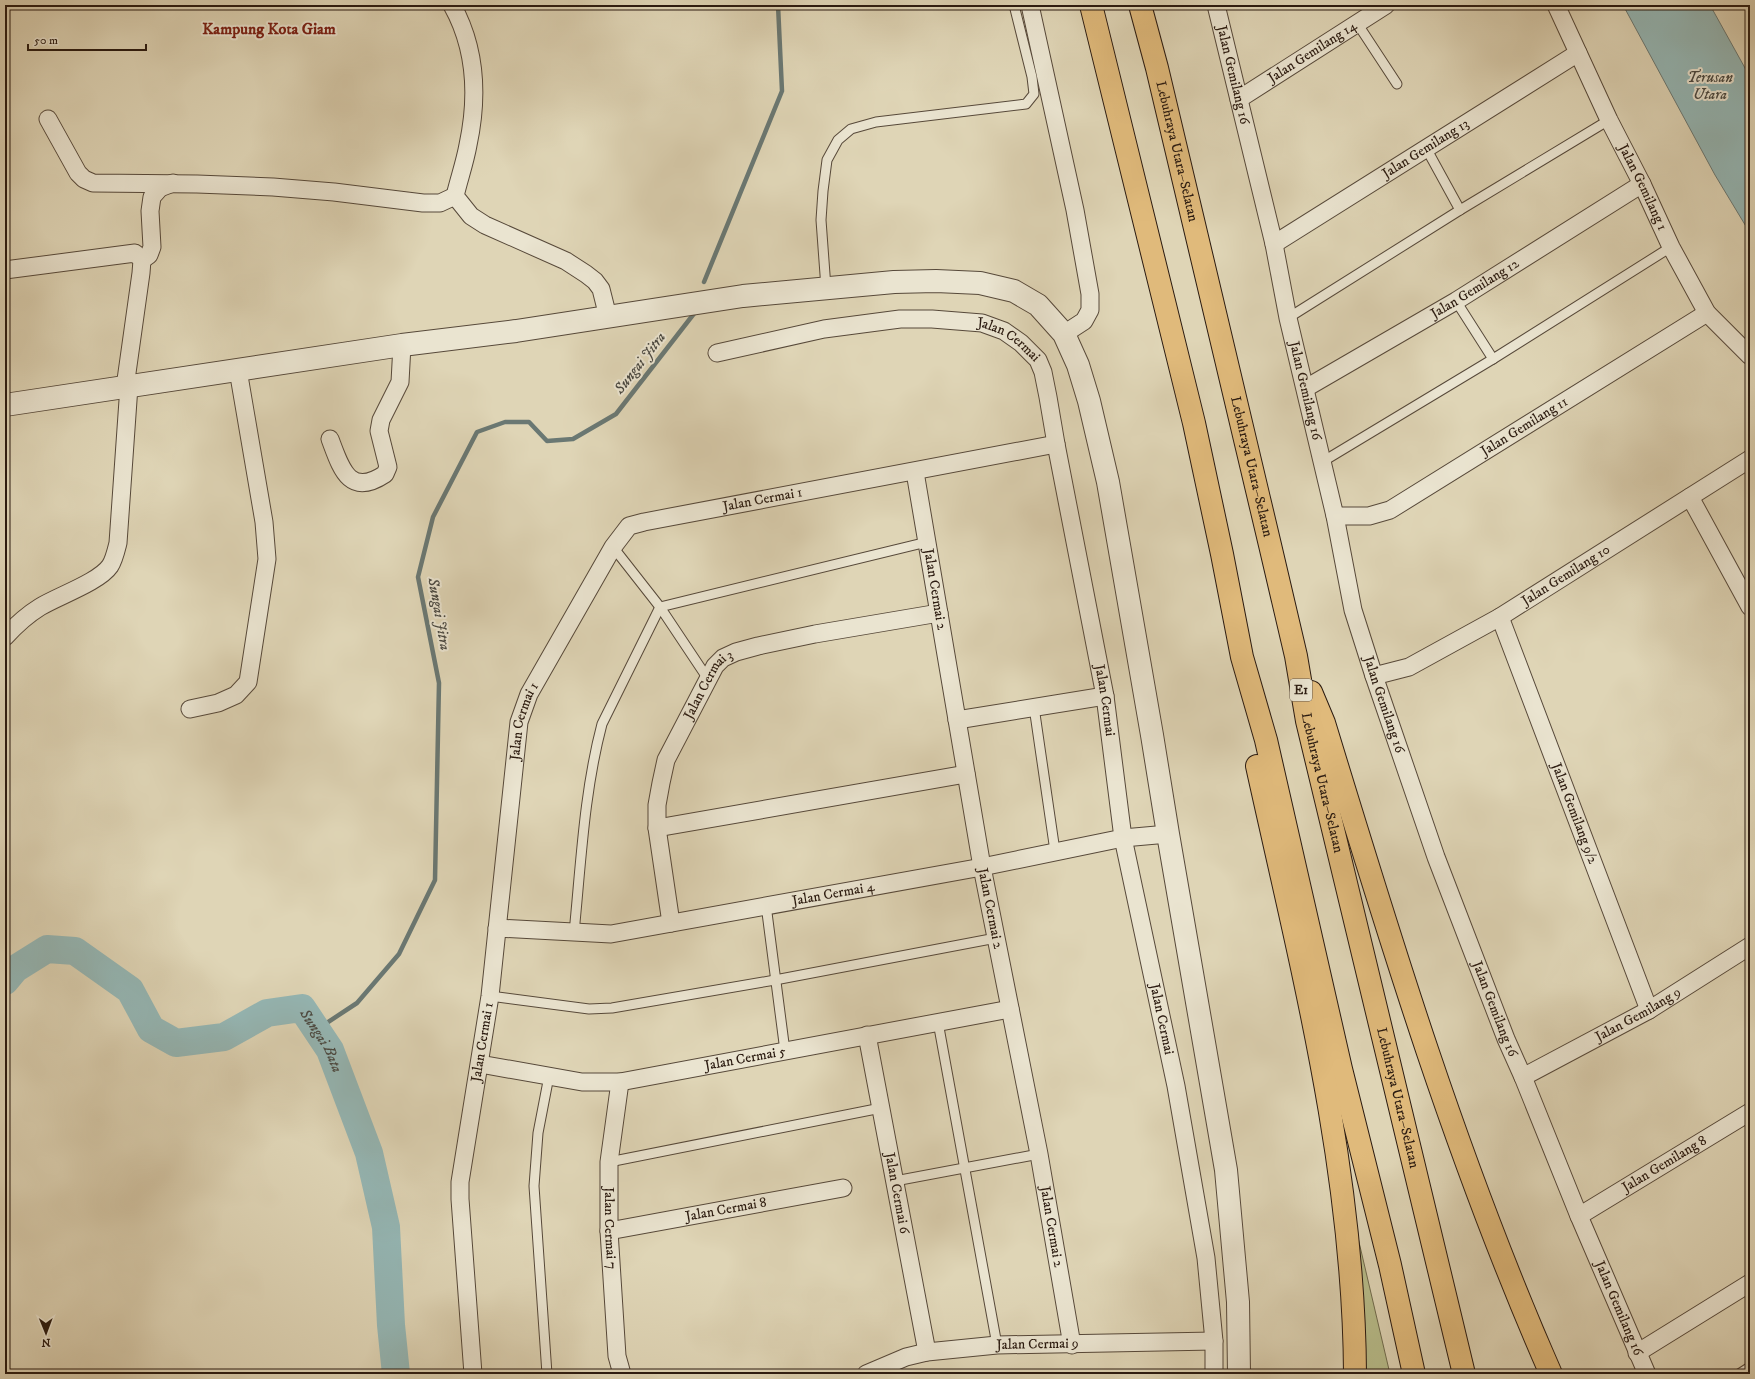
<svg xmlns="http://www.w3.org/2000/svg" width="1755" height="1379" viewBox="0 0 1755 1379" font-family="'IM FELL DW Pica',serif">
  <rect width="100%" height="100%" fill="#dfd5b6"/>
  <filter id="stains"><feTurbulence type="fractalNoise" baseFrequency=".005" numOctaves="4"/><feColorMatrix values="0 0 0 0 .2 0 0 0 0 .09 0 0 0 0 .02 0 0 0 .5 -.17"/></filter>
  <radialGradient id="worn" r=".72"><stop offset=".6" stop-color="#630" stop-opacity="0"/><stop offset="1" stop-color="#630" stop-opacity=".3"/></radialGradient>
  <polygon fill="#b7bc8a" stroke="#706b4d" points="1347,1191 1390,1374 1360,1374"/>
  <polygon fill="#95b7b5" stroke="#6a7873" points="1623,5 1710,5 1750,77 1750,233 1715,175"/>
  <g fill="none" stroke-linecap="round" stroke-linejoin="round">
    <g stroke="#6a7873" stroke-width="4.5">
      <polyline points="704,282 782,91 778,5"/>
      <polyline points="316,1030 357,1003 399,954 435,880 439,683 418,577 433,517 477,432 505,422 529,422 547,441 573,439 616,414 696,311"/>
    </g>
    <path stroke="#95b7b5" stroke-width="28" id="s1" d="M5,981L15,969L47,949L75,951L130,990L151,1029L176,1043L224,1037L267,1013L302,1008L330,1050L369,1153L386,1227L391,1325L396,1374"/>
    <g stroke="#57493a" stroke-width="11">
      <g id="service">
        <polyline points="1357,23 1397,84"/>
        <polyline points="1426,148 1460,210"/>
        <polyline points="826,288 821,220 823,191 827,160 838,140 851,129 876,122 1026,104 1034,94 1032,77 1014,5"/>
        <polyline points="1456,301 1493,359"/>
        <polyline points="1288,318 1460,210 1609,120"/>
        <polyline points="1322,462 1493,359 1671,247"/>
        <polyline points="613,547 660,607 708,679"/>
        <polyline points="1034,707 1055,851"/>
        <polyline points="766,905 785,1051"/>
        <path d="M574,933C581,863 584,792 602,724L660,607L927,542"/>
        <polyline points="490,996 589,1009 612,1008 775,980 996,938"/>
        <polyline points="938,1022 997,1345"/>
        <polyline points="609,1162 881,1108"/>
        <polyline points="895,1181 1039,1154"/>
        <polyline points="547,1374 534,1186 538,1133 549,1076"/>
        <polyline points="1739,1374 1750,1367"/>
      </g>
    </g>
    <g stroke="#57493a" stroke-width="19">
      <g id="minor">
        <path d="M452,5C476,48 478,98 468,145C465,162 459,179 455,196L471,216L485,225L566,261L586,274L595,281L601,289L608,317"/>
        <polyline points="1030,5 1075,210 1090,294 1090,310 1084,321 1064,334"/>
        <path id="s2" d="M1216,5L1274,244L1288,318L1335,516L1353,610L1374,676L1436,857L1506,1039L1523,1077L1579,1216L1647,1374"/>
        <path id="s3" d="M1556,5L1609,120L1642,184L1671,247L1707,313L1750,356"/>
        <path id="s4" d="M1239,99L1386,5"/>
        <polyline points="48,119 78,173 84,179 93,183 197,184 273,187 334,192 423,203 440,203 455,196"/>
        <path id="s5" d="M1274,244L1578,53"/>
        <polyline points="142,260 149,255 152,247 150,211 152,197 160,188 173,183"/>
        <polyline points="5,270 135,253 142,260 141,273 125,387"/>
        <path id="s6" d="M717,353L824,329L900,319H932L982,323L1004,331L1021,343L1038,360L1043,372L1048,397L1056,444L1105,696L1123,838L1176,1086L1206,1258L1214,1341V1374"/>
        <path id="s7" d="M1306,388L1456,301L1642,184"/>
        <path d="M330,439C341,468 349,498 385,474L388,467L379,431L381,420L400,382L402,345"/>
        <path id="s8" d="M915,472L982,867L1039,1154L1072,1345"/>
        <polyline points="1690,497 1750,607"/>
        <path id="s9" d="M1335,516H1369L1390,510L1707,313"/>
        <path id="s10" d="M1500,617L1649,1010"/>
        <path d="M5,637C16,625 27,615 40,607C58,596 99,582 110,566C114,560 116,551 118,543L129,386"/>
        <path id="s11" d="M1374,676L1409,667L1500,617L1750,459"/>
        <polyline points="190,709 218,703 236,695 248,682 267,559 264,522 238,370"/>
        <polyline points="957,720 1105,696"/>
        <polyline points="657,828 966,774"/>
        <path id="s12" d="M671,923L657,828V805L661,783L666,760L715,666L723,658L736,652L758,646L815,634L939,613"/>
        <path id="s13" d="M497,928L611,934L982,867L1123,838L1168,834"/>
        <path id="s14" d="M867,1035L927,1352"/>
        <path id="s15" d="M480,1064L582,1082H620L1010,1009"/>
        <path id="s16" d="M1523,1077L1649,1010L1750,946"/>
        <path id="s17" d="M620,1082L609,1162V1231L617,1356L622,1374"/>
        <path id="s18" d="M1579,1216L1750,1112"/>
        <path id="s19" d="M609,1231L843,1188"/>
        <polyline points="1637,1353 1750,1283"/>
        <path id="s20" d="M473,1374L460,1199V1182L490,996L519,722L529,694L613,547L629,526L644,522L1056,444"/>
        <path id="s21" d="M866,1374L906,1357L927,1352L997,1345L1214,1341"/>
      </g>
    </g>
    <g stroke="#57493a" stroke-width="24">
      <polyline id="tertiary" points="5,405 402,345 516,331 743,296 894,282 936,281 980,283 1014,291 1038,305 1064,334 1078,365 1089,401 1108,482 1152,735 1168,834 1226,1170 1238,1302 1239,1374"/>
    </g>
    <g stroke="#2a1a10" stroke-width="24">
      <g id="motorway">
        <polyline points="1091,5 1194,423 1222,554 1242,657 1266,740 1341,1069 1390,1265 1414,1374"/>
        <path id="s22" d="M1140,5L1157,68L1270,545L1296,656L1307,721L1464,1374"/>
        <path d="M1311,692L1324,723C1391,943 1458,1163 1551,1374"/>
        <path d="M1257,766C1301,966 1354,1168 1355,1374"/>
      </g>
    </g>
    <use href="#service" stroke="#eae4d0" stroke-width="9"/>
    <use href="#minor" stroke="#eae4d0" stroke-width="17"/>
    <use href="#tertiary" stroke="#eae4d0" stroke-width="22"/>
    <use href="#motorway" stroke="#e0ba7b" stroke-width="22"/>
  </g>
  <g text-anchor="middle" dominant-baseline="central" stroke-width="4" stroke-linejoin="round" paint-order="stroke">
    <rect fill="#eae4d0" stroke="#64574a" stroke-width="1" x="1290" y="679" width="22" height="22" rx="3"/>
    <g font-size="13" font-weight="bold" fill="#2a1a10">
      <text x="1301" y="690">E1</text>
    </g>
    <g font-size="14" fill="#2a1a10" stroke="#eae4d0">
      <text stroke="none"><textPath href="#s4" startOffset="87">Jalan Gemilang 14</textPath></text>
      <text stroke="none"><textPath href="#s2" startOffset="72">Jalan Gemilang 16</textPath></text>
      <text stroke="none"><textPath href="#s5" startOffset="179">Jalan Gemilang 13</textPath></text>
      <text stroke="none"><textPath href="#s22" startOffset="151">Lebuhraya Utara–Selatan</textPath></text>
      <text stroke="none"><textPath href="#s3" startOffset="202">Jalan Gemilang 1</textPath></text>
      <text stroke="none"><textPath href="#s7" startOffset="196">Jalan Gemilang 12</textPath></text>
      <text stroke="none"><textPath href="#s6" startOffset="300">Jalan Cermai</textPath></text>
      <text stroke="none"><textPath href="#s2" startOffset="396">Jalan Gemilang 16</textPath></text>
      <text stroke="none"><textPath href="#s9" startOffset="214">Jalan Gemilang 11</textPath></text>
      <text stroke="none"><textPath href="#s22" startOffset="475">Lebuhraya Utara–Selatan</textPath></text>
      <text stroke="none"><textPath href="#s20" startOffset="1018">Jalan Cermai 1</textPath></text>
      <text stroke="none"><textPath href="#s11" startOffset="218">Jalan Gemilang 10</textPath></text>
      <text stroke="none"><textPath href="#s8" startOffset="119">Jalan Cermai 2</textPath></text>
      <text stroke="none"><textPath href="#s12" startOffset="252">Jalan Cermai 3</textPath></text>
      <text stroke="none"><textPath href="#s6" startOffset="684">Jalan Cermai</textPath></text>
      <text stroke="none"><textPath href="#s2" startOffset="720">Jalan Gemilang 16</textPath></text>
      <text stroke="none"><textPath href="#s20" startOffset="658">Jalan Cermai 1</textPath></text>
      <text stroke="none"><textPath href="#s22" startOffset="799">Lebuhraya Utara–Selatan</textPath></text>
      <text stroke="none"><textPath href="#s10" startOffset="210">Jalan Gemilang 9/2</textPath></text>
      <text stroke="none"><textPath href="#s13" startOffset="340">Jalan Cermai 4</textPath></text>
      <text stroke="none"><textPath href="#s8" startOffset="443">Jalan Cermai 2</textPath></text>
      <text stroke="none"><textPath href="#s2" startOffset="1044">Jalan Gemilang 16</textPath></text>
      <text stroke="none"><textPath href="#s16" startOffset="131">Jalan Gemilang 9</textPath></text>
      <text stroke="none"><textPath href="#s6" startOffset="1008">Jalan Cermai</textPath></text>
      <text stroke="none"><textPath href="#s20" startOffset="334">Jalan Cermai 1</textPath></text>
      <text stroke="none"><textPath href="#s15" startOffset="269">Jalan Cermai 5</textPath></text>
      <text stroke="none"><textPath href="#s22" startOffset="1123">Lebuhraya Utara–Selatan</textPath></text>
      <text stroke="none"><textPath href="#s18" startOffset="100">Jalan Gemilang 8</textPath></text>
      <text stroke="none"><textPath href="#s14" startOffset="161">Jalan Cermai 6</textPath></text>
      <text stroke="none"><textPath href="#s19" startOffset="119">Jalan Cermai 8</textPath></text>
      <text stroke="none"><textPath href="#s8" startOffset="767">Jalan Cermai 2</textPath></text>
      <text stroke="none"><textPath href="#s17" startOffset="147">Jalan Cermai 7</textPath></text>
      <text stroke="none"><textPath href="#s2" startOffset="1368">Jalan Gemilang 16</textPath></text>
      <text stroke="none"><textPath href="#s21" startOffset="176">Jalan Cermai 9</textPath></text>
    </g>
    <g font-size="15" font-style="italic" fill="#4a4942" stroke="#eae4d0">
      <text x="1710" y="77">Terusan<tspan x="1710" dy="17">Utara</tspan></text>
      <text transform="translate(640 363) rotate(-52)">Sungai Jitra</text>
      <text transform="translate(439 614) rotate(80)">Sungai Jitra</text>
      <text stroke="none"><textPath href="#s1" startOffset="393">Sungai Bata</textPath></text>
    </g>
    <g font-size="16" font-weight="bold" fill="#7a1f14" stroke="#eae4d0">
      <text x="269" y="29">Kampung Kota Giam</text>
    </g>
  </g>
  <rect width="1755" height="1379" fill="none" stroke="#dfd5b6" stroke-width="20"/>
  <rect x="6" y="6" width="1743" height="1367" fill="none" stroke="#2a1a10" stroke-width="2"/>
  <rect x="10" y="10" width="1735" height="1359" fill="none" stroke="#2a1a10"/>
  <g transform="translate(46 1333) rotate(179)" stroke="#eae4d0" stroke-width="3" paint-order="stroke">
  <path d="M0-3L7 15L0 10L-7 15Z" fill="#2a1a10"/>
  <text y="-6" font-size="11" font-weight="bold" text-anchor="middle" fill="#2a1a10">N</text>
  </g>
  <path d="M28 44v6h118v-6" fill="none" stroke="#2a1a10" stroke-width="2"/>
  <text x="34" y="44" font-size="12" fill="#2a1a10" stroke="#eae4d0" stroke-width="3" paint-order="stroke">50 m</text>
  <rect width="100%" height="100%" filter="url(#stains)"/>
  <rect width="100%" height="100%" fill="url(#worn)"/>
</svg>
